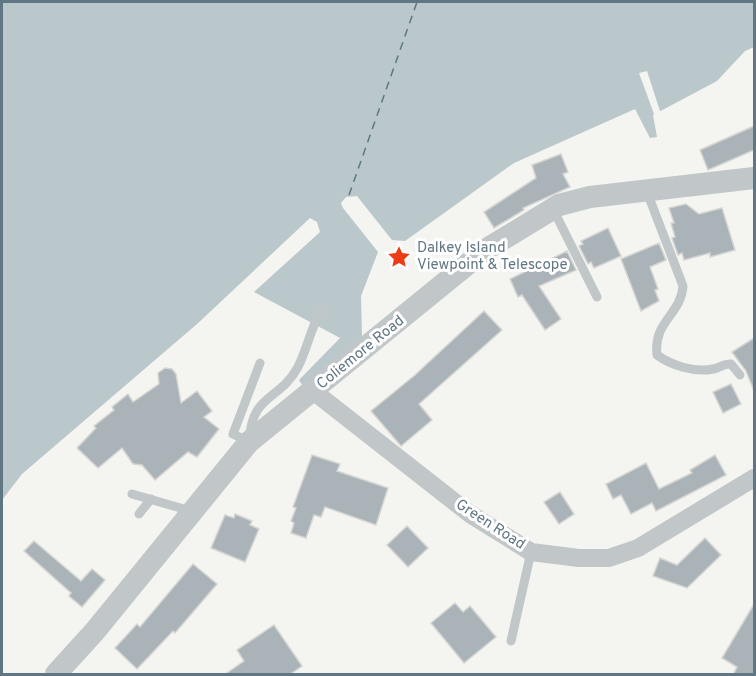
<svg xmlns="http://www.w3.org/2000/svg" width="756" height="676" viewBox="0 0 756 676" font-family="Overpass,sans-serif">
  <rect width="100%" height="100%" fill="#f4f4f0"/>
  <polygon fill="#bac7cb" points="2,2 754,2 754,47 745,51 717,81 653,115 657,137 650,138 635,109 514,163 405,241 392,240 357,196 346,197 341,203 343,208 378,252 361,296 362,337 302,385 299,380 340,338 254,292 320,232 317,222 310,218 197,324 22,474 2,500"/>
  <polygon fill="#f4f4f0" points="647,71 661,114 656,116 658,125 639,73"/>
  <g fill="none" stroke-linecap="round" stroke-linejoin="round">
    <polyline stroke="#5d7981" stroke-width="1.5" stroke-dasharray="8 6" stroke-linecap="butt" points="349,195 417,2"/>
  </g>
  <g fill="#aab3b8" stroke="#d5d5d3" stroke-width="1.5">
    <polygon points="754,126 754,150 708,170 700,150"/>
    <polygon points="561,154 568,172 563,174 570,187 523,208 524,210 494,228 484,212 536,178 532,165"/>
    <polygon points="686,204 699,214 722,208 735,250 710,257 710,253 684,260 682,253 678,255 672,238 675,237 671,223 674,223 669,208"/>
    <polygon points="608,228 621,256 594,268 591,262 588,264 579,246 583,244 581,241"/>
    <polygon points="659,243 666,260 650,267 658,289 655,290 659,301 641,311 621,259"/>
    <polygon points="567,251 576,270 539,286 561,319 545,330 522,295 518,297 510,279"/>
    <polygon points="484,311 502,330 419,404 432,420 401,446 371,411 415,375"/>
    <polygon points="754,338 754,391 746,371 732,352"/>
    <polygon points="165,368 172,369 176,374 181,403 197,391 212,411 204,417 219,429 197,457 188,452 155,480 142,465 133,464 122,448 98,468 77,448 96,428 94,426 114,410 112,407 128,394 133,402 159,384 158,373"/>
    <polygon points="731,384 741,404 723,413 713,392"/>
    <polygon points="312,455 340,464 337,471 388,488 376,525 325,507 321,517 314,515 306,538 291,533 294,523 291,521 296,508 293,507"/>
    <polygon points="715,455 726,475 656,511 652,503 631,514 621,495 613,499 606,484 646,463 659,489 692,473 690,470"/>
    <polygon points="560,492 574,514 559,524 544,502"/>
    <polygon points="235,514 252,521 250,525 259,529 245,562 211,548 225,515 234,518"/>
    <polygon points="407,526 428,548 408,567 387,545"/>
    <polygon points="705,538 721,555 687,588 653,576 660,558 677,565"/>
    <polygon points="34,541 81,581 92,569 105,580 82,607 69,596 71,593 24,551"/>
    <polygon points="193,564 217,584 175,633 173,631 137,669 115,648 137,624 140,627"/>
    <polygon points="455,603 463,612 470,606 496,637 464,663 431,623"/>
    <polygon points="754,604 754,675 733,675 737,667 722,658"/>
    <polygon points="274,625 302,666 289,675 224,675 244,661 237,650"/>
  </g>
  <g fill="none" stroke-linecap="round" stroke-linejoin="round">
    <g stroke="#c1c6c8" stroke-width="9">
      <path d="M647,192L683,286C681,315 653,321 657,355C671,365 694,373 713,369C720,368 724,363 731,364L740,375"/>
      <polyline points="553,209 597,297"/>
      <path d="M260,363L233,434L249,442C252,392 279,402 298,367C307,349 311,328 321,310"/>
      <polyline points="132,494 191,511"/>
      <polyline points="139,514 151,499"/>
      <polyline points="511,641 531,552"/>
    </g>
    <polyline stroke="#c1c6c8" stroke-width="18" points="313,391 470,514 531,552 579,558 609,558 638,548 754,478"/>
    <polyline stroke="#c1c6c8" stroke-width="22" points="56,674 95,631 249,442 485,250 559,205 590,197 754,178"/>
  </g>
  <defs>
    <g id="sight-bare" transform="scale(1.8)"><path d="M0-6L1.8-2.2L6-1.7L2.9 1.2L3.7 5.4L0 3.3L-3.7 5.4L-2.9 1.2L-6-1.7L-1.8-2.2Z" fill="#ee3d16" stroke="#fff" stroke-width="2.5" paint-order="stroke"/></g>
  </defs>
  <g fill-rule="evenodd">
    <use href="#sight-bare" x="399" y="257"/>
  </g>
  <g text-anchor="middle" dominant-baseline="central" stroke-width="6" stroke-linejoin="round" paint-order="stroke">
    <g font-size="15" fill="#617683" stroke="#fff" text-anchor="start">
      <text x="417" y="248">Dalkey Island<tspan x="417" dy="17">Viewpoint &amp; Telescope</tspan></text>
    </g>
    <g font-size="15" fill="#617683" stroke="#fff">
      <text transform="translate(361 353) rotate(-39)">Coliemore Road</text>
      <text transform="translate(490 525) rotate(33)">Green Road</text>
    </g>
  </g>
  <rect width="756" height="676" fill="none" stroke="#617683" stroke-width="6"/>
</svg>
